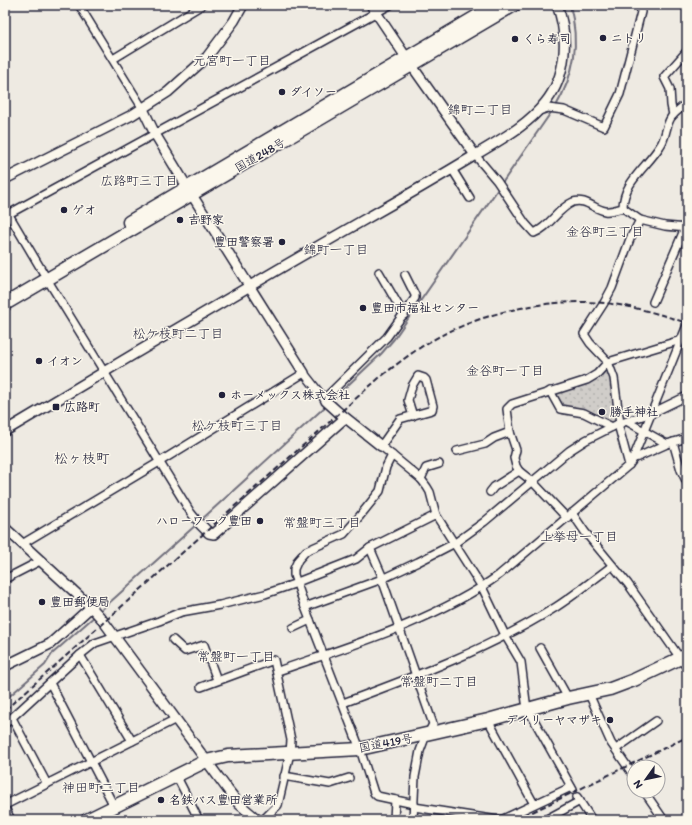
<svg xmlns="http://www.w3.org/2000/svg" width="692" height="825" viewBox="0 0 692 825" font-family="Itim,'Klee One',sans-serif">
  <defs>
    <pattern id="park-dots" width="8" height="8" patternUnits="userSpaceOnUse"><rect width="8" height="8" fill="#d0cdc9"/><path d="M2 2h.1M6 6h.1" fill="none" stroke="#b2b0ae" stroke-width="1.8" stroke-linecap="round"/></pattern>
  </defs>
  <rect width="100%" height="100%" fill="#eeeae2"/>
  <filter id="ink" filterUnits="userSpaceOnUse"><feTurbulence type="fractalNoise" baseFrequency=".025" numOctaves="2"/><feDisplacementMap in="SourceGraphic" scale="8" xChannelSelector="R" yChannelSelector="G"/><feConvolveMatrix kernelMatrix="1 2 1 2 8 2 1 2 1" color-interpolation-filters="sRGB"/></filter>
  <g filter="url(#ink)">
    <polygon fill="url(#park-dots)" stroke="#797882" points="606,369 607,369 610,378 616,420 614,423 561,408 555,392"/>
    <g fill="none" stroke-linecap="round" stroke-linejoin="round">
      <g stroke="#716f7c" stroke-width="2">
        <path d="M555,108C575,73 580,44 570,5"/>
        <polyline points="330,402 381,354 394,339 552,111"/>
        <polyline points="200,521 327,405"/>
        <polyline points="99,612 197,524"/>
        <polyline points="5,700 45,665 52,654 96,615"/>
      </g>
      <g stroke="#22223b" stroke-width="10">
        <g id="street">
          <polyline points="79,5 143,109"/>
          <polyline points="113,59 202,5"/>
          <polyline points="539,111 548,108 564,110 604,127 620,94 641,12 641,5"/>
          <polyline points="673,115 671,105 670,89 664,77 687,51"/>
          <path d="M475,155L497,181L525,223L534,233C550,227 557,209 573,202C585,198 594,209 605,211C610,212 618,209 623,208L640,220L665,226L687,228"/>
          <polyline points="452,169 470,198"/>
          <polyline points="5,208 44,274"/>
          <path d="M623,208C623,182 647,167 660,146C667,137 665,123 673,115C677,111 682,107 687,103"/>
          <polyline points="5,216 390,5"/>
          <polyline points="379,272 404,315"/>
          <polyline points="47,279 191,513 200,524"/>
          <polyline points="653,302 685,228"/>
          <polyline points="550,391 560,409 584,413 612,427"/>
          <polyline points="324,399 387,337 415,298 415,295 405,275"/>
          <polyline points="413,416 408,400 412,386 418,376 424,378 426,380 433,406 432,410 400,419 381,446 421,479 427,487 430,492 436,515 482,587 505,635 521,662 526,702 528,709 573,790"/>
          <polyline points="628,422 667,444"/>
          <polyline points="618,424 629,465"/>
          <polyline points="620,424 614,378 608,362 590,343 584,334 604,303 612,288 630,239 640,220"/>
          <polyline points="673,442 681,470 687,483"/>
          <polyline points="457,451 485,444 494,438 510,432"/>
          <polyline points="392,455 386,467 380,491 359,517 344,534 306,551 298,560 294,569 294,575 305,607 360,749 374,793 377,796 414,804"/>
          <polyline points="634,458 638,457 667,444 687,438"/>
          <polyline points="421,479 426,468 439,464"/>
          <polyline points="490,492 494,487 519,471"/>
          <polyline points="572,513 585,532 628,584 687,668"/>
          <polyline points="567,518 533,482 519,471 516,466 514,458 516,450 510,432 507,409 512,404 587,380 597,374 608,362 681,340"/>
          <polyline points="22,544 156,464 304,373 326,401"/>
          <polyline points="370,548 383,578"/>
          <polyline points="5,579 40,561"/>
          <polyline points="382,579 433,724 430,730 426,735 420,751 415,777 413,820"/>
          <polyline points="305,607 382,579 418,562 455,543 484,522 569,451 586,440 618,424 652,413 687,396"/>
          <polyline points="293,628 310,620"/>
          <polyline points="173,640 185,651 204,645 217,680"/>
          <polyline points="540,648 568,698"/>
          <polyline points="80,655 132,741"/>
          <path d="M278,671C350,646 437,620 499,575L629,465L632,461L687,325"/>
          <polyline points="50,683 114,806"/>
          <polyline points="201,687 274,660 291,740 290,753 278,805 263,820"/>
          <polyline points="589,694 611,743 634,776"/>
          <path d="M343,703C416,676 489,649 556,607C575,595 594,579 612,566"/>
          <polyline points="12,718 47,784"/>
          <polyline points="488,720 534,804"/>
          <polyline points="5,724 80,655 95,643 159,621 181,612 220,605 265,594 297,583 300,581 356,559 370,548 436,515"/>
          <polyline points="616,749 656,721"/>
          <polyline points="176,775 199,820"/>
          <polyline points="284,776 330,784 349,778"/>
          <polyline points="644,791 664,820"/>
          <polyline points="577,797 592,820"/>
          <polyline points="5,805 176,719"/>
          <polyline points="414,807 498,820 503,819 571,787"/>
          <polyline points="5,808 11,820"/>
          <polyline points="394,820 395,800"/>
          <polyline points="545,820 580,801"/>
        </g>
      </g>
      <g stroke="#22223b" stroke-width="12">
        <g id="secondary">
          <polyline points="371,5 412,66 475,155"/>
          <polyline points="143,109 155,134 192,195 304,373"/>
          <polyline points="5,179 132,115 168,92 207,57 234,21 243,5"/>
          <polyline points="326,401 337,411 381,446"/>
          <path d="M5,431C123,360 242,290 362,221C401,199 439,177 477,154C501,139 527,126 545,103C567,76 569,37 557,5"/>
          <polyline points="200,524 209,533 214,534 345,418"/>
          <polyline points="5,528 91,607 101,618 228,790 239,804 258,820"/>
          <polyline points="5,666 50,644 91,607"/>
        </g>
      </g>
      <g stroke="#22223b" stroke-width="15">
        <g id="highway">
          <polyline points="129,222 496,5"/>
          <polyline points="5,304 514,5"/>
          <polyline points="87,820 206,761 228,756 360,749 488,720 568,698 610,689 634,680 687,655"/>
        </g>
      </g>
      <use href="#street" stroke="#fbf7ec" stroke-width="7"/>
      <use href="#secondary" stroke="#fbf7ec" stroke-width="9"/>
      <use href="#highway" stroke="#fbf7ec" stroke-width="12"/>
      <g stroke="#22223b" stroke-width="2" stroke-dasharray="6 3" stroke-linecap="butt">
        <path d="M5,710L379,378C396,365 413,351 431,341C483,312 545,298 604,303C633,306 660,314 687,323"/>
        <polyline points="516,820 687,737"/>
      </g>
    </g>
  </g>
  <g fill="#22223b" stroke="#fbf7ec" stroke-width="1.5">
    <circle cx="603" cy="38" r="4"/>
    <circle cx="515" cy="39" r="4"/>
    <circle cx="282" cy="92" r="4"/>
    <circle cx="64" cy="210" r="4"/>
    <circle cx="180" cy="220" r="4"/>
    <circle cx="282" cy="242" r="4"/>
    <circle cx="363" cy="308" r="4"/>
    <circle cx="39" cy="361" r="4"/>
    <circle cx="222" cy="395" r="4"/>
    <rect x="52" y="403" width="8" height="8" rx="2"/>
    <circle cx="602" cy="412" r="4"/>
    <circle cx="260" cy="521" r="4"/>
    <circle cx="42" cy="602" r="4"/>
    <circle cx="610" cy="720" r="4"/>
    <circle cx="161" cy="800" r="4"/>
  </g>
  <g text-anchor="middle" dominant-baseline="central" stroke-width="3" stroke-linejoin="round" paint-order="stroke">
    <g font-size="12" font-weight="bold" fill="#22223b" stroke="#fbf7ec" text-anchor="start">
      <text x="611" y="38">ニトリ</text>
      <text x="523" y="39">くら寿司</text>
      <text x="290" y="92">ダイソー</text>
      <text x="72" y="210">ゲオ</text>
      <text x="188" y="220">吉野家</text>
      <text x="274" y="242" text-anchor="end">豊田警察署</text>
      <text x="371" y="308">豊田市福祉センター</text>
      <text x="47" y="361">イオン</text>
      <text x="230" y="395">ホーメックス株式会社</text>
      <text x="64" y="407">広路町</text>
      <text x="610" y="412">勝手神社</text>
      <text x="252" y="521" text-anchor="end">ハローワーク豊田</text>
      <text x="50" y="602">豊田郵便局</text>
      <text x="602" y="720" text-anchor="end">デイリーヤマザキ</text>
      <text x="169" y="800">名鉄バス豊田営業所</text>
    </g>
    <g font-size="12" fill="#22223b" stroke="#fbf7ec">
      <text transform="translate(260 155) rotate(-30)">国道248号</text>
      <text transform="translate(386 743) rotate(-11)">国道419号</text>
    </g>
    <g font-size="13" fill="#22223b" stroke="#fbf7ec">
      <text x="232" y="60">元宮町一丁目</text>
      <text x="480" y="109">錦町二丁目</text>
      <text x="139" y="180">広路町三丁目</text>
      <text x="605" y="231">金谷町三丁目</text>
      <text x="336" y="249">錦町一丁目</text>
      <text x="178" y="333">松ケ枝町二丁目</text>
      <text x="505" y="370">金谷町一丁目</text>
      <text x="237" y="425">松ケ枝町三丁目</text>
      <text x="322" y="522">常盤町三丁目</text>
      <text x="579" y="536">上挙母一丁目</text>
      <text x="236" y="656">常盤町一丁目</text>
      <text x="439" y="681">常盤町二丁目</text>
      <text x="101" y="787">神田町二丁目</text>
    </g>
    <g font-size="14" fill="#22223b" stroke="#fbf7ec">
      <text x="82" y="458">松ヶ枝町</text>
    </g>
  </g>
  <rect width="692" height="825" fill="none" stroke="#fbf7ec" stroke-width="20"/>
  <rect x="10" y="10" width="672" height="805" fill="none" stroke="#22223b" stroke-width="1.5" filter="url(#ink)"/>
  <g transform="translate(646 779) rotate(237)"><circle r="19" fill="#fbf7ec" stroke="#a4a2a5"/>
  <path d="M0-3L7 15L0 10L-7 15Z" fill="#22223b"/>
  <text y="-6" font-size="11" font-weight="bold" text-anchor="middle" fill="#22223b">N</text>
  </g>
</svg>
